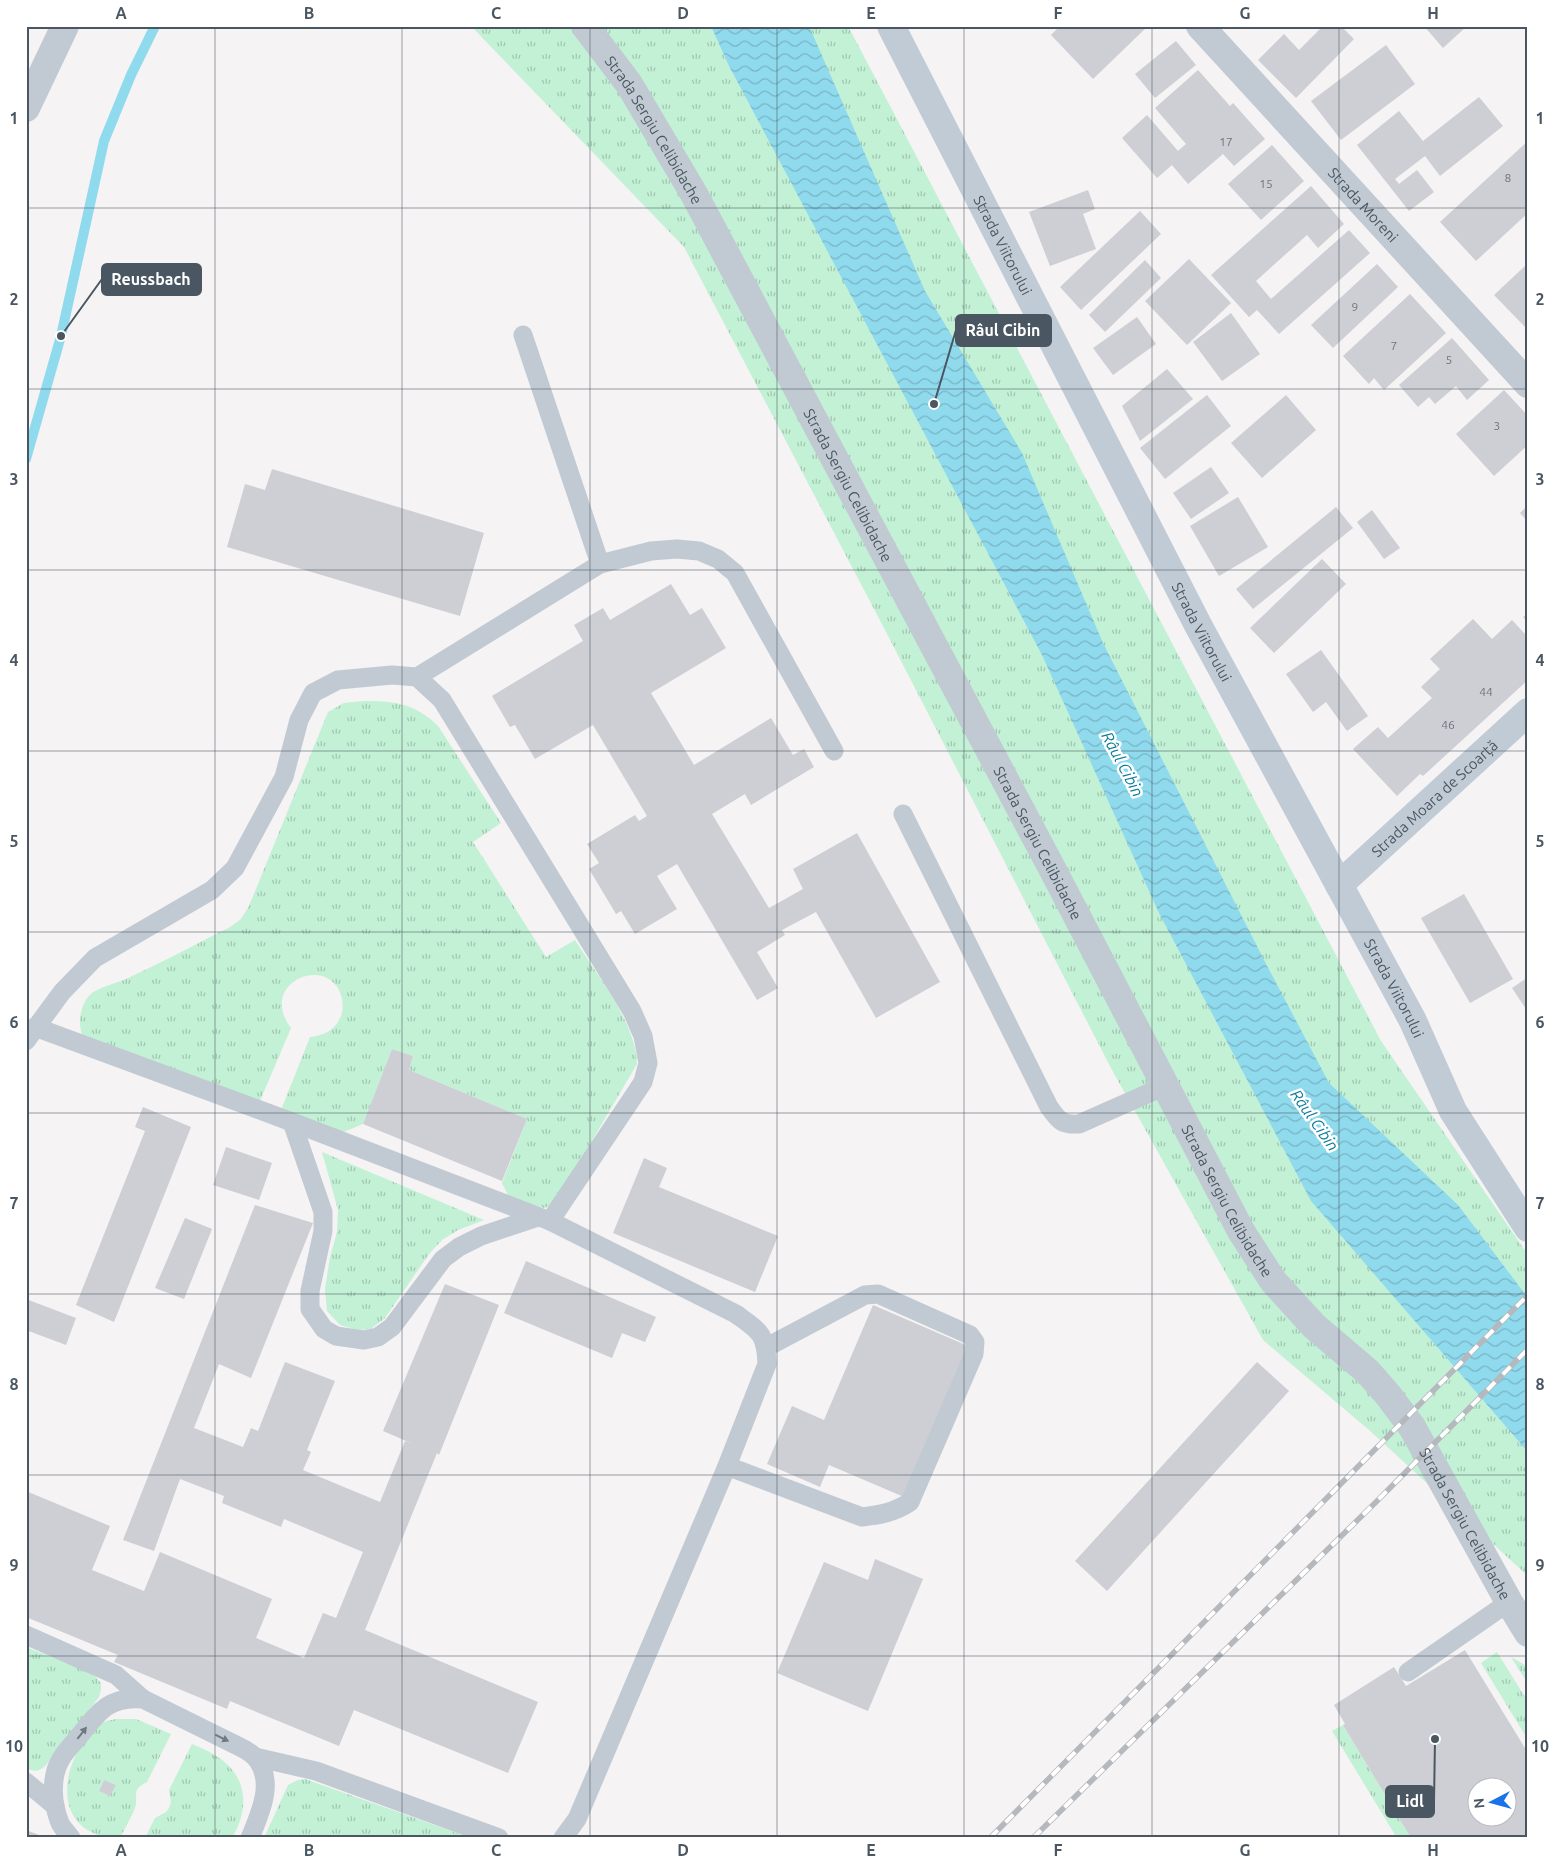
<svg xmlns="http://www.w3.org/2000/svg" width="1554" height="1864" viewBox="0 0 1554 1864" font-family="Ubuntu,sans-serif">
  <defs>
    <pattern id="grass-tufts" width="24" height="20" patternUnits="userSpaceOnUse" patternTransform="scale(1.25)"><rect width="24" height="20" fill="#c3f1d5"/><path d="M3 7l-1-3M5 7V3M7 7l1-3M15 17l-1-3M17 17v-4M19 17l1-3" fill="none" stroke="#a0c6b0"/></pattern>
    <pattern id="water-waves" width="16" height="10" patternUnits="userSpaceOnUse" patternTransform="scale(1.25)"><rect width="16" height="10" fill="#90daee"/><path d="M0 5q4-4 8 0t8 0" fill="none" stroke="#78b4c4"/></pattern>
  </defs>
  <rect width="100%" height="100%" fill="#f5f3f3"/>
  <g fill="url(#grass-tufts)" fill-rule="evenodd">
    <polygon points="471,26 848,26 1381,1041 1528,1255 1528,1576 1369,1430 1263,1340 1112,1070 884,628 684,247"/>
    <path d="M363,701C394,701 415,703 438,726L501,823L473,842L546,957L575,940C597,975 636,1023 637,1064L560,1195L550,1206L544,1208L509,1197L502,1183L527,1119L409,1070L413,1056L392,1049L363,1124L341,1133L281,1110L310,1037C324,1035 334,1031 340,1018C343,1012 343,1005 342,999C332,952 256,981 291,1028L260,1101L83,1038C78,1025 79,1009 88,997C96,987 115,984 126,979C161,963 196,944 230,927L241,919L249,906L328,712L344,703Z"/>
    <polygon points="322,1152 484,1220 458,1230 442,1240 429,1254 385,1318 371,1329 357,1330 340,1325 327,1311 325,1289 330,1257 337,1232 338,1210"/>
    <path d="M26,1647L92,1673L101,1683V1690L99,1697L47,1764C40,1771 36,1773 26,1768Z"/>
    <polygon points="1497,1652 1528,1702 1528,1740 1481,1663"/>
    <polygon points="1511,1657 1528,1667 1528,1684"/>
    <path d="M116,1719H136L171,1734L147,1782C130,1790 139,1796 135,1808C131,1818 125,1828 120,1838C64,1838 55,1787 81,1746C86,1738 93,1728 101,1723C105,1721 112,1720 116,1719ZM104,1780L115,1785L110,1796L99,1791Z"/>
    <polygon points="1343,1725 1411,1838 1397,1838 1332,1731"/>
    <path d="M192,1744C199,1747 207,1750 213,1754C247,1773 251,1806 232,1838H145L155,1818L166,1812L169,1808L171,1802L169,1790Z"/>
    <polygon points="305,1779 471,1838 264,1838 288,1785 298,1780"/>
  </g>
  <polygon fill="url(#water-waves)" points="711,26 809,26 925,291 1022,453 1103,643 1264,960 1329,1083 1458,1205 1528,1298 1528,1452 1311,1201 1159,913 1042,655 729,66"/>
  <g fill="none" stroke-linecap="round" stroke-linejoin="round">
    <polyline stroke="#90daee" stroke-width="10" points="26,459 61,336 104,141 131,75 155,26"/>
  </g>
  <g fill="#cdcfd5" fill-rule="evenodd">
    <polygon points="1060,26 1148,26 1093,79 1051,35"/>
    <polygon points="1323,26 1341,26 1354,39 1296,98 1258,60 1284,34 1299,50"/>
    <polygon points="1424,26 1467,26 1443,48"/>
    <polygon points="1176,41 1196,65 1155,98 1135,74"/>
    <polygon points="1386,45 1415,84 1341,140 1311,101"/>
    <polygon points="1198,70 1230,106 1233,103 1265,139 1234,166 1223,154 1188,184 1172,165 1157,178 1122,138 1147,115 1178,151 1186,144 1155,108"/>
    <polygon points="1479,97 1503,126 1440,176 1425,156 1395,179 1399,184 1417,170 1434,192 1409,211 1357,145 1399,111 1423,141"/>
    <polygon points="1528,141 1528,213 1476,261 1440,222"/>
    <polygon points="1272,145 1304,181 1261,220 1228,184"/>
    <polygon points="1311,186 1344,224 1318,248 1307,235 1256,281 1271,299 1349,230 1370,253 1279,334 1257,310 1249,317 1211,275"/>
    <polygon points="1088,190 1095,209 1083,214 1096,249 1050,266 1029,212"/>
    <polygon points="1140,211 1161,234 1081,310 1060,287"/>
    <polygon points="1189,259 1231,303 1187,345 1145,301"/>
    <polygon points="1145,260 1161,278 1105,332 1089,315"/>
    <polygon points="1528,263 1528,330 1494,295"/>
    <polygon points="1377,264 1398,287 1333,348 1311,325"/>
    <polygon points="1410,294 1446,333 1384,390 1374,378 1369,384 1343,356"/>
    <polygon points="1231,313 1260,354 1222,381 1193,342"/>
    <polygon points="1137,317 1156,344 1113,375 1093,348"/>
    <polygon points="1452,338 1489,380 1467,400 1456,386 1435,404 1429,397 1418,407 1399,385"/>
    <polygon points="1167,369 1193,399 1140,441 1122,406"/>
    <polygon points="1504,390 1528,416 1528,445 1494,476 1456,434"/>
    <polygon points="1207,395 1231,426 1165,479 1140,448"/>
    <polygon points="1286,395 1316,430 1262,478 1231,443"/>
    <polygon points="1211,467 1229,493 1191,519 1173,493"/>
    <polygon points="272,469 484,533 460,616 227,547 245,484 265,490"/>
    <polygon points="1238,497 1268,547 1219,576 1190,526"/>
    <polygon points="1528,505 1528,522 1520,513"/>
    <polygon points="1336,507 1353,528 1253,609 1236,589"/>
    <polygon points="1372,510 1400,548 1384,559 1357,522"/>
    <polygon points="1322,559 1346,584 1274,653 1250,628"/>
    <polygon points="671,584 690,615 702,608 726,648 651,693 694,765 771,718 793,755 804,749 814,767 751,805 745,794 712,814 769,908 803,889 793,869 857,833 940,982 876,1018 816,912 782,930 785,935 757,952 778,988 757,1000 677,864 657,876 677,909 635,934 621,911 616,914 589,869 599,863 587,844 635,815 639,821 647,816 593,725 535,759 515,725 510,727 492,696 583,641 574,625 603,608 610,620"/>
    <polygon points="1528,613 1528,623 1523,617"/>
    <polygon points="1473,619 1492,639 1512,620 1528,637 1528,680 1423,776 1420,774 1397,796 1353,749 1378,727 1388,738 1432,698 1421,687 1440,669 1430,659"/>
    <polygon points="1321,650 1368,716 1347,731 1326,702 1313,712 1286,674"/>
    <polygon points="1464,894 1513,979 1470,1003 1421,918"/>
    <polygon points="1528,977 1528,1012 1512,988"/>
    <polygon points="392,1049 413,1056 409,1070 527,1119 502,1181 363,1124"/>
    <polygon points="143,1107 191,1127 114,1322 76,1305 145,1131 135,1127"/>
    <polygon points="226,1147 272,1163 259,1200 213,1185"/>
    <polygon points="644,1158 667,1168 659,1187 778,1236 755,1292 613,1233"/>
    <polygon points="255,1205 313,1223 251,1378 219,1364 194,1428 243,1447 251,1428 258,1431 285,1362 335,1381 307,1450 311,1452 303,1470 380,1502 405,1441 413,1444 383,1431 445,1284 499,1305 439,1455 437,1453 365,1630 538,1702 508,1773 354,1710 339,1746 230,1701 227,1709 114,1662 118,1655 26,1617 26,1574 28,1570 26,1569 26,1491 110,1526 92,1570 144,1591 160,1552 272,1599 256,1638 304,1658 323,1613 336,1618 363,1552 284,1519 281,1527 222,1503 224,1496 180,1479 154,1551 123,1540"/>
    <polygon points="185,1218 212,1229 184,1299 155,1288"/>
    <polygon points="526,1261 656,1317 645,1342 622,1333 612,1358 504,1313"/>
    <polygon points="26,1299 76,1318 66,1345 26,1330"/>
    <polygon points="873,1305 968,1346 904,1497 829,1465 820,1487 767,1464 792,1406 824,1420"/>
    <polygon points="1257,1362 1289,1391 1107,1591 1075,1561"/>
    <polygon points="875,1559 923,1579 868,1711 777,1673 824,1562 868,1580"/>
    <path d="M1465,1650L1528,1753V1838H1411L1343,1725L1345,1724L1334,1705L1394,1667L1406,1686ZM1476,1786H1506V1816H1476Z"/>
    <polygon points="104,1780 116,1785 110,1796 99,1791"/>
    <polygon points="26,1830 47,1838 26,1838"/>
  </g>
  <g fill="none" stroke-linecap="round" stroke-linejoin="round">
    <g stroke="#c1cad2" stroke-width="19">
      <polyline points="523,335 600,564"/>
      <polyline points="417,677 600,564 651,551 677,549 699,551 718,559 735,573 834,751"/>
      <path d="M903,814L1049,1107C1059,1121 1062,1125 1079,1124L1165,1086"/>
      <polyline points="35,1027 292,1122 550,1221"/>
      <path d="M26,1041L62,992L95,958L212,890L235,868L284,777L299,720L313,693L338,680L392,675L417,677L442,700L632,1011L643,1036L648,1063L643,1082L550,1221L736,1314C759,1331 766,1333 767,1364L727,1466L577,1819L563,1838"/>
      <polyline points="292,1122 323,1212 323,1231 310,1291 310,1309 324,1329 336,1336 364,1340 378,1337 392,1327 443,1259 459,1247 481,1236 538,1217"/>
      <path d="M727,1466L862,1517C880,1515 895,1512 910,1502L974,1354L975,1342L970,1335L878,1294L865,1295L767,1347"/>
      <polyline points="26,1635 116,1675 143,1699"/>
      <polyline points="1408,1672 1509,1602"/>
      <polyline points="255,1757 316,1771 499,1838"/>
      <polyline points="26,1782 55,1806"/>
      <path d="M71,1838C68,1833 62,1828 60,1823C52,1803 50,1777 61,1759C66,1750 74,1743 80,1735C99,1711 110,1696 143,1699L242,1748C246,1750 251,1753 255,1757C276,1781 260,1813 250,1838"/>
    </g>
    <g stroke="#c1cad2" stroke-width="28">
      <path id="s1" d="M585,26L629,84L694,194L1055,874L1241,1231L1273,1281L1314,1326L1368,1372L1388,1395L1412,1427L1509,1602L1528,1633"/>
      <path id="s2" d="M1200,26L1528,384"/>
      <polyline points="26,108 65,26"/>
    </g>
    <g stroke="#c1cbd6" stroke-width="28">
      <path id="s3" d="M891,26L1198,625L1413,1021L1453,1111L1528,1228"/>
      <path id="s4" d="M1339,885L1528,712"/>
    </g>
    <g stroke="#b5b8bd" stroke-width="5.5">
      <g id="rail">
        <polyline points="990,1838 1528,1295"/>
        <polyline points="1033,1838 1375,1503 1528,1349"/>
      </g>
    </g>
    <use href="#rail" stroke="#fff" stroke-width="4" stroke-dasharray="11" stroke-linecap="butt"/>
  </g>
  <defs><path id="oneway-solid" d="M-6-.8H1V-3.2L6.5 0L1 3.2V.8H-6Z" transform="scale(1.25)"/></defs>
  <g fill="#6e7983">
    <use href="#oneway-solid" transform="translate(82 1733) rotate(-52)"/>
    <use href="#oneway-solid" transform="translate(222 1738) rotate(26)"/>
  </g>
  <path fill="none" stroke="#4a5661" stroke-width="1" stroke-opacity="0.55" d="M215,26V1838M402,26V1838M590,26V1838M777,26V1838M964,26V1838M1152,26V1838M1339,26V1838M26,208H1528M26,389H1528M26,570H1528M26,751H1528M26,932H1528M26,1113H1528M26,1294H1528M26,1475H1528M26,1656H1528"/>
  <g text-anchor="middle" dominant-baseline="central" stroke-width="5" stroke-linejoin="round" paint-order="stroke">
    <g font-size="12" fill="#6b747e">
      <text x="1226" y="141">17</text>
      <text x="1508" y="177">8</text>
      <text x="1266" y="183">15</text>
      <text x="1355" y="306">9</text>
      <text x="1394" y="345">7</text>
      <text x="1449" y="359">5</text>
      <text x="1497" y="425">3</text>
      <text x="1486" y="691">44</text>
      <text x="1448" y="724">46</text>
    </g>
    <g font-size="15" fill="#4a5661" stroke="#fff">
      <text stroke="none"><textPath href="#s1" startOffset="125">Strada Sergiu Celibidache</textPath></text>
      <text stroke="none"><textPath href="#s2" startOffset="242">Strada Moreni</textPath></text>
      <text stroke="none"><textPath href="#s3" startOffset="246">Strada Viitorului</textPath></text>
      <text stroke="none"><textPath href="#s1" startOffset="530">Strada Sergiu Celibidache</textPath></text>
      <text stroke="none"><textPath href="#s3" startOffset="681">Strada Viitorului</textPath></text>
      <text stroke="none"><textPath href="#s4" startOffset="129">Strada Moara de Scoarță</textPath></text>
      <text stroke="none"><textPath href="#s1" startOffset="935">Strada Sergiu Celibidache</textPath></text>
      <text stroke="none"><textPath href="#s3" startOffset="1086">Strada Viitorului</textPath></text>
      <text stroke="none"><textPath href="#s1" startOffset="1340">Strada Sergiu Celibidache</textPath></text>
      <text stroke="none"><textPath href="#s1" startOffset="1745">Strada Sergiu Celibidache</textPath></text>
    </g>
    <g font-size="16" font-style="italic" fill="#0c7c9b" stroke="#fff">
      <text transform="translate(1123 764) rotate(62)">Râul Cibin</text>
      <text transform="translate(1315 1120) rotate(55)">Râul Cibin</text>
    </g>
  </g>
  <path fill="none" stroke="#4a5661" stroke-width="2" d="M61 336L102 279M934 404L956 330M1435 1739L1434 1802"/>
  <g fill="#4a5661" stroke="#fff" stroke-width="2">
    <circle cx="61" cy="336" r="5"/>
    <circle cx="934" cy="404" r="5"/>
    <circle cx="1435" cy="1739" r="5"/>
  </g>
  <g fill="#4a5661" stroke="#4a5661" stroke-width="2">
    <rect x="102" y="264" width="99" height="31" rx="5"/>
    <rect x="956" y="315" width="95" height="31" rx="5"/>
    <rect x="1386" y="1786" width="48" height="31" rx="5"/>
  </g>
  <g font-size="16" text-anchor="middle" font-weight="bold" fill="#fff">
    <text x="151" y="285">Reussbach</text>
    <text x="1003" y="336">Râul Cibin</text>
    <text x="1410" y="1807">Lidl</text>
  </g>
  <rect width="1554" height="1864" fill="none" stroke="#ffffff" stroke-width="55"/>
  <g transform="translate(1492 1802) rotate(264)"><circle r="24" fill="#ffffff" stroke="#b7bbc0"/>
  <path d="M0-4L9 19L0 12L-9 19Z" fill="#1a73e8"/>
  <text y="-8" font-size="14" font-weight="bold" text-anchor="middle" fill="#4a5661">N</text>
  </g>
  <rect x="28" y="28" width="1498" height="1808" fill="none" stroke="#4a5661" stroke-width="2"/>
  <g font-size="16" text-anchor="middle" font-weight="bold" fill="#4a5661">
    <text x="121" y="19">A</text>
    <text x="309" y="19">B</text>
    <text x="496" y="19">C</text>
    <text x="683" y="19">D</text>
    <text x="871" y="19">E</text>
    <text x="1058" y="19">F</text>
    <text x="1245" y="19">G</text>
    <text x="1433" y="19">H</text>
    <text x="14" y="124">1</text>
    <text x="1540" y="124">1</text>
    <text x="14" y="305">2</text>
    <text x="1540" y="305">2</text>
    <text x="14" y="485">3</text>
    <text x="1540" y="485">3</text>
    <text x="14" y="666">4</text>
    <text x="1540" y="666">4</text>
    <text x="14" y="847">5</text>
    <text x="1540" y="847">5</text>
    <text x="14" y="1028">6</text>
    <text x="1540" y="1028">6</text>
    <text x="14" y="1209">7</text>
    <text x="1540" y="1209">7</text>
    <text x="14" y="1390">8</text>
    <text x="1540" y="1390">8</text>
    <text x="14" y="1571">9</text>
    <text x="1540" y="1571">9</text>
    <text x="14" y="1752">10</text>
    <text x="1540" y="1752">10</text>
    <text x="121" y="1856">A</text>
    <text x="309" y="1856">B</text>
    <text x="496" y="1856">C</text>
    <text x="683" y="1856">D</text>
    <text x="871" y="1856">E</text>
    <text x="1058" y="1856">F</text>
    <text x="1245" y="1856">G</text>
    <text x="1433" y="1856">H</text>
  </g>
</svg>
